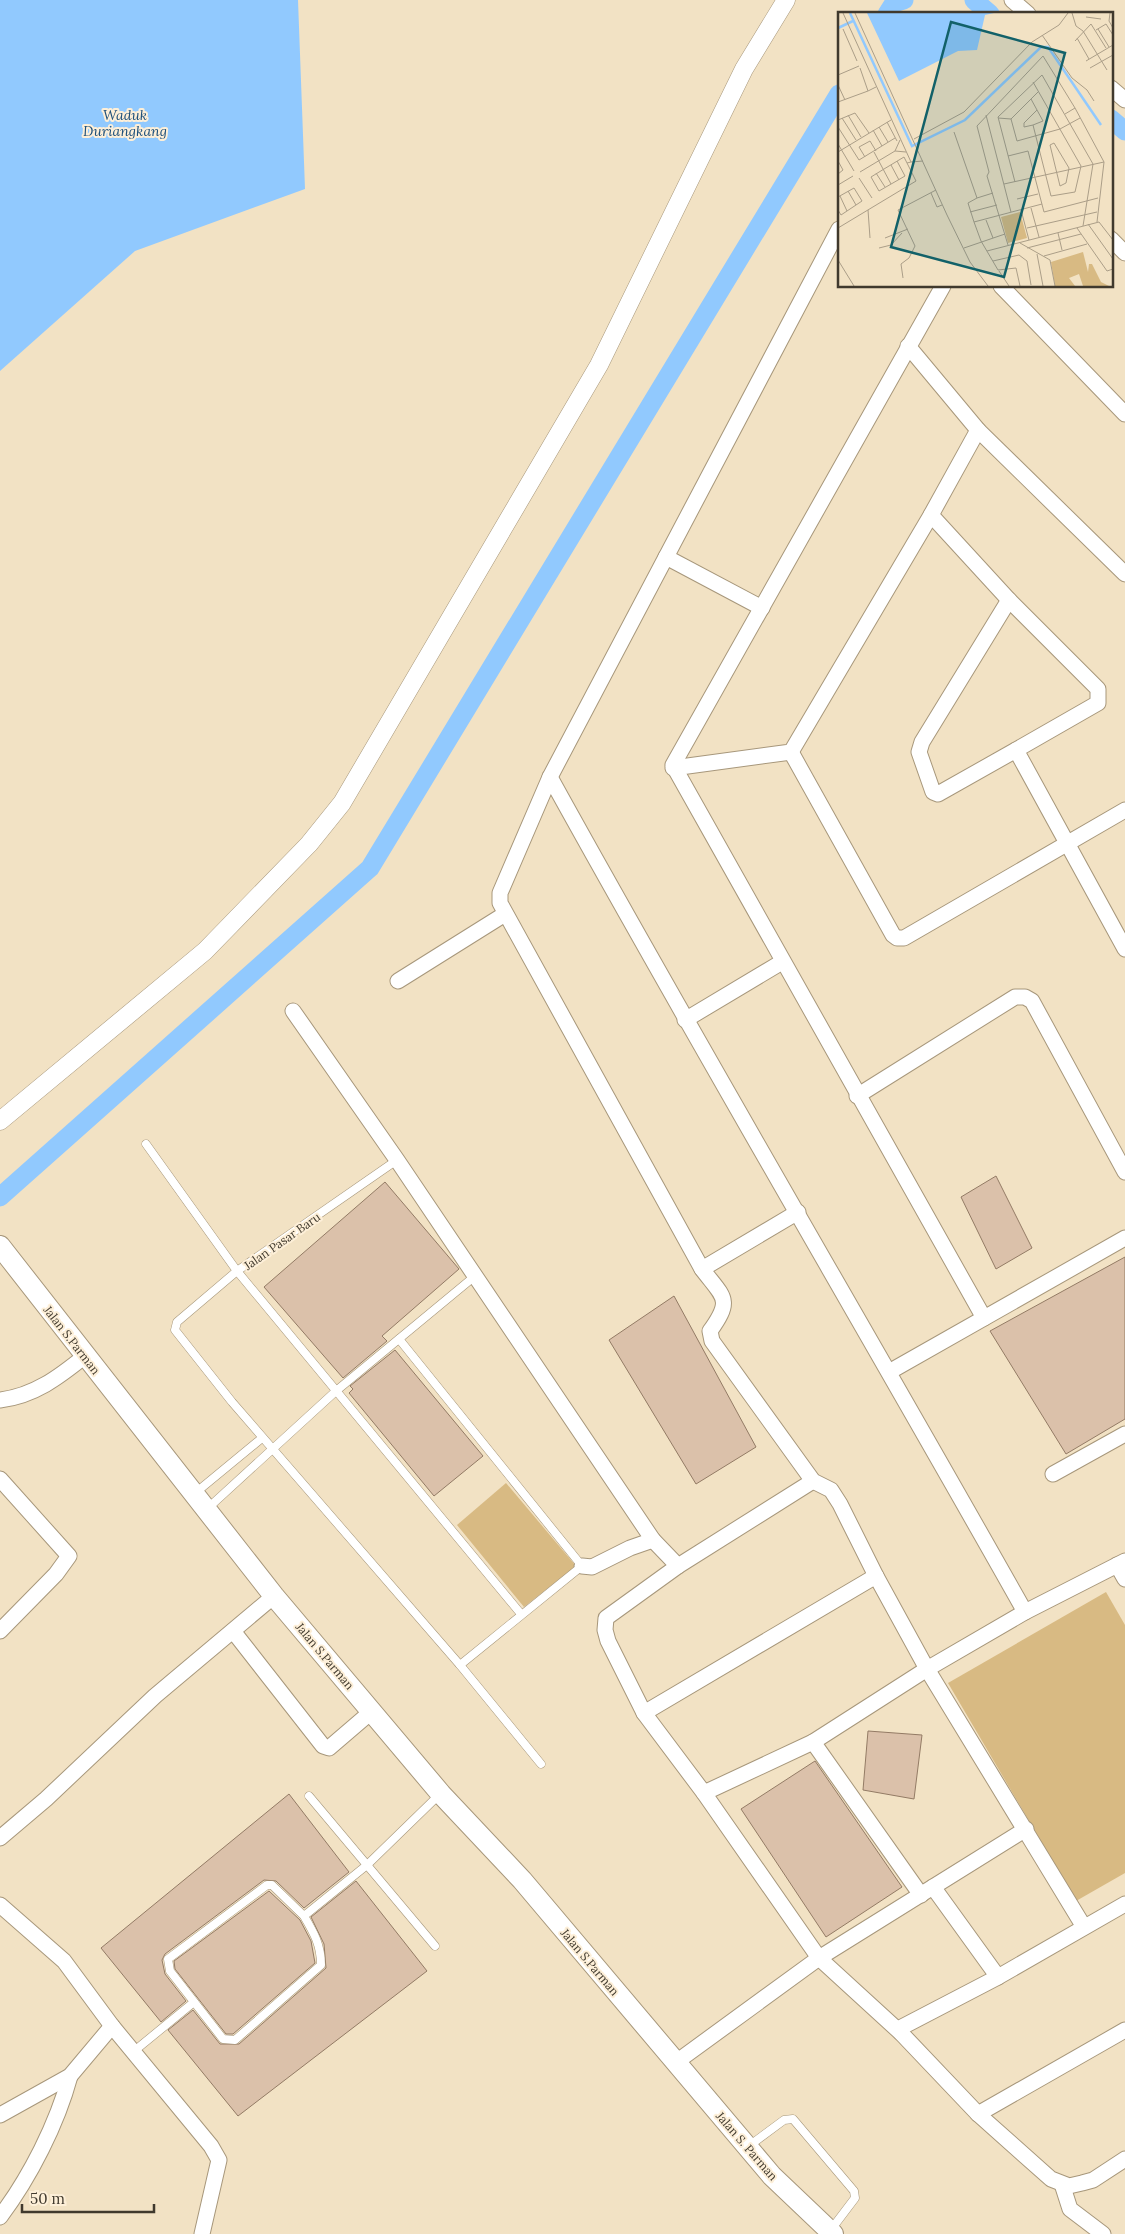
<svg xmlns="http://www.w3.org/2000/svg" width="1125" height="2234" viewBox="0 0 1125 2234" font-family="Lora,serif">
  <rect width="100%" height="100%" fill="#f2e2c4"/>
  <g fill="#d8ba83">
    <polygon points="506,1483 576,1566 524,1607 457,1525"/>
    <polygon points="1106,1592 1125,1625 1125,1873 1076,1901 948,1683"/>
  </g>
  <polygon fill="#91c9fe" points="0,0 298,0 305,189 135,251 0,371"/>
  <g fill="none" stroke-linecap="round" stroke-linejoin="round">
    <g stroke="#91c9fe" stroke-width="19">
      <polyline points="974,0 990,14"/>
      <polyline points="887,14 894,3 904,0"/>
      <polyline points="1111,119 1125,131"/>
      <polyline points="0,1197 370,868 839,94"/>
    </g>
  </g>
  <g fill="#dbc1aa" stroke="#937b65">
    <polygon points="996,1176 1032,1248 996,1269 961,1197"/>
    <polygon points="385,1182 459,1269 382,1336 387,1341 343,1378 264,1287"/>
    <polygon points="1125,1257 1125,1419 1066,1454 990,1331"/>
    <polygon points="674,1296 756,1447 696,1484 609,1340"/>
    <polygon points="395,1350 483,1456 434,1496 349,1393 353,1389 350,1386"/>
    <polygon points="868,1731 922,1735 914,1799 863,1790"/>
    <polygon points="815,1761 902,1887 826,1937 741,1809"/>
    <polygon points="289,1794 349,1872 304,1908 276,1881 264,1880 165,1954 162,1960 165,1974 186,2001 161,2022 101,1948"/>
    <polygon points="356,1881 427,1971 238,2116 168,2030 193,2010 220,2044 239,2044 326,1968 324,1944 311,1917"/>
    <polygon points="269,1891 300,1920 311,1941 315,1963 233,2034 226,2034 175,1969 174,1961"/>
  </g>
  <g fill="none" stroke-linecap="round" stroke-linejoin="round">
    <g stroke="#a7977b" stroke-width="9">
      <g id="service">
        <polyline points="146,1144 237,1271 521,1614"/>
        <polyline points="397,1160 237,1271 177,1322 175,1330 232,1402 460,1665 541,1764"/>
        <polyline points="399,1339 582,1566 460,1665"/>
        <polyline points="194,1494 262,1438"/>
        <polyline points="207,1509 336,1391 475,1276"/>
        <polyline points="309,1796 435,1946"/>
        <path d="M304,1916L272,1885H267L168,1959L170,1971L223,2039L235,2040L321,1965C321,1945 314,1933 304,1916L367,1865L440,1794"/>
        <polyline points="133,2052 194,2002"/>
        <polyline points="749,2146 784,2120 793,2119 854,2191 855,2198 830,2231"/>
      </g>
    </g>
    <g stroke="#a7977b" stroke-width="17">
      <g id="minor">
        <polyline points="1012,0 1028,14"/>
        <polyline points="1111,88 1125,100"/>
        <path d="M839,229L550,777L500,893V903L702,1269C724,1298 733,1299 710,1331L712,1341L813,1481L831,1490L840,1504L876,1576L927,1669L1084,1927"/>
        <polyline points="1111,239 1125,253"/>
        <polyline points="943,286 673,765 984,1318"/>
        <polyline points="1001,286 1125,414"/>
        <polyline points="908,346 978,430 1125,574"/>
        <polyline points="931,515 1009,600 1098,689 1098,703 1016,750 1125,949"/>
        <polyline points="666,557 762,608"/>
        <polyline points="1009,600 922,742 919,752 933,792 938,794 1016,750"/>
        <polyline points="791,752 893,935 897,938 904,938 1125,810"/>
        <polyline points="673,768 791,752 931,515 978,430"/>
        <path d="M550,777C705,1058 868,1333 1025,1612"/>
        <polyline points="398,981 505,914"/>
        <polyline points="293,1011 397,1160 653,1540 678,1566 813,1481"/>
        <polyline points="685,1020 782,962"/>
        <polyline points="857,1096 1015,997 1025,997 1032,1001 1125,1172"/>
        <polyline points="702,1269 798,1212"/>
        <polyline points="889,1372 1125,1238"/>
        <path d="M0,1400C34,1396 59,1377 85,1356"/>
        <polyline points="1053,1474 1125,1434"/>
        <polyline points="0,1479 69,1556 56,1574 0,1631"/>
        <polyline points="1117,1565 1125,1579"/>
        <polyline points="582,1566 592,1567 630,1548 653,1540"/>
        <polyline points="678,1566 606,1618 605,1630 608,1641 644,1713 704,1793 813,1742 927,1669 1025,1612 1125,1561"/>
        <polyline points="233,1631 323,1746 329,1748 371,1712"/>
        <polyline points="644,1713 876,1576"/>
        <polyline points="813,1742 921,1895"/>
        <polyline points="704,1793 819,1958 901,2033 978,2114 1051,2179 1069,2186 1082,2183 1093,2180 1125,2159"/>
        <polyline points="0,1838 46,1799 155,1696 274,1596"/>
        <polyline points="933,1887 998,1977"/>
        <polyline points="0,1905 64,1961 112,2026 211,2146 219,2160 202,2234"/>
        <polyline points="901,2033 902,2027 998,1977 1125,1904"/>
        <polyline points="675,2063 819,1958 1026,1829"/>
        <polyline points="978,2114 1125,2030"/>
        <polyline points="0,2115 70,2076 112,2026"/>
        <polyline points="1062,2184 1070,2209 1103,2234"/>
        <path d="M0,2217C30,2177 57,2124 70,2076"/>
      </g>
    </g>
    <g stroke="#a7977b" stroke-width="19">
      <polyline id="tertiary" points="0,1121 205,951 309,844 342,803 599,365 744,69 786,0"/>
    </g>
    <g stroke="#a7977b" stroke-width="22">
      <polyline id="secondary" points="0,1246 274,1596 441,1794 522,1880 772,2176 833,2234"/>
    </g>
    <use href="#service" stroke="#fff" stroke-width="8"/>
    <use href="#minor" stroke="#fff" stroke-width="15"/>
    <use href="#tertiary" stroke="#fff" stroke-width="18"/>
    <use href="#secondary" stroke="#fff" stroke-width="20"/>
  </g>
  <g text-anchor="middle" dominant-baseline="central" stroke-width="4" stroke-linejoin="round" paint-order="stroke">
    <g font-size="12" fill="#40392d" stroke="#fdefd8">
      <text transform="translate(282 1241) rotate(-35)">Jalan Pasar Baru</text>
      <text transform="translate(72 1340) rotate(52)">Jalan S.Parman</text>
      <text transform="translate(325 1656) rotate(50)">Jalan S.Parman</text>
      <text transform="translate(590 1962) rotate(50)">Jalan S.Parman</text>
      <text transform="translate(747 2146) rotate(49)">Jalan S. Parman</text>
    </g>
    <g font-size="14" font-style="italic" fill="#1d4f7a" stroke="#fdefd8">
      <text x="125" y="115">Waduk<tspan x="125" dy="16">Duriangkang</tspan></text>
    </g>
  </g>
  <g transform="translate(838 12)">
    <rect width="275" height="275" fill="#f2e2c4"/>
    <path d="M182,200L189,226L170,231L163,205ZM245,240L250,260L251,252H254L263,270L271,274H245L241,262L231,266L237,274H217L213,250Z" fill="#d8ba83"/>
    <path d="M29,1H156L147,3L139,38L120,39L61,69Z" fill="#91c9fe"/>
    <path fill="none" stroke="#91c9fe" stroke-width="2.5" d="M12,1L74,134L127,108L203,35H210L263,113M0,16L15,9"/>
    <path fill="none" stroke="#ab9e88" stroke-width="1" d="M5,1L73,150L85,149M17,1L109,203L132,250L150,274M234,1L238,14L245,19L269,58M272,1L271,9L275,16M248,5L263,7M5,17L19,49M260,17L271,35M258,18L268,12L275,23M204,23L234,66L249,78L256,89M239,26L251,47M237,29L253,12L268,36M248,49L275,33M22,56L30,79L38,75M252,56L275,43M0,63L21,54M0,73L7,88M193,87L205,109L195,113L213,184L237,180L243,154L195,70M0,90L30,79M237,96L266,150L259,210M10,103L23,125M148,103L173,200M4,106L18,128M160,106L173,107L200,80M173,107L179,129L222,117L242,106M0,108L17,101L31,121M49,110L59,129M195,113L186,115V111L199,98M0,115L21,148L57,126M41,115L50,130M35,118L44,134M116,120L139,186L155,181M76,127L126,100L194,30L221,13L230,1M62,128L57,139L68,140M216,131L231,156L228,171L222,174L212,133ZM0,132L16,159M0,140L53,108M36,140L53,172M170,144L190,139L206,200L260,186M27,145L21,135L32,129L38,139M0,149L5,158L0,162M59,149L67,164L41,179L33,165L46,157L66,145L69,151M53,153L61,168M22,160L57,139M38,161L47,175M21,166L34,186M177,170L160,105L204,63L255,152L245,214M166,172L266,150M0,173L15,164M10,179L18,193M93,181L99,195L104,193M2,184L9,199M0,185L16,176L24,189L3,203L0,198M139,186L130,191L136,210L204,192M179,187L200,182M193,196L201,225M30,198L32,226M183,198L191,228M132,200L159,193M148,208L155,226M136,210L143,229L160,258L178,256L182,274M250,212L275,247M0,216L78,169L69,151L73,150M189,216L259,200M239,216L269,259L275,257M220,221L224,238M47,226L70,217M182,231L212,248L217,274M170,233L149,164L151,160L139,114L205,44L237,96L227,102M41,236L53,233L64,221M126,236L167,222M189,236L243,222M149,239L261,210L275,228M199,242L205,274M206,244L249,232M0,248L16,274M155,249L181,243L189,249L193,273M161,259L171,274M65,266L63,252L71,246L77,234L60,198L98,178"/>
    <path fill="#126169" fill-opacity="0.15" stroke="#126169" stroke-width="2.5" d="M113,10L227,41L166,265L53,235Z"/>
    <rect width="275" height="275" fill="none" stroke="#40392d" stroke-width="2.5"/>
  </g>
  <path d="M22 2204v8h132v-8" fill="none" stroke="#40392d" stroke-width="2.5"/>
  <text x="30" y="2204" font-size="15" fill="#40392d" stroke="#fdefd8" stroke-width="4" paint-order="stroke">50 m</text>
</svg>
